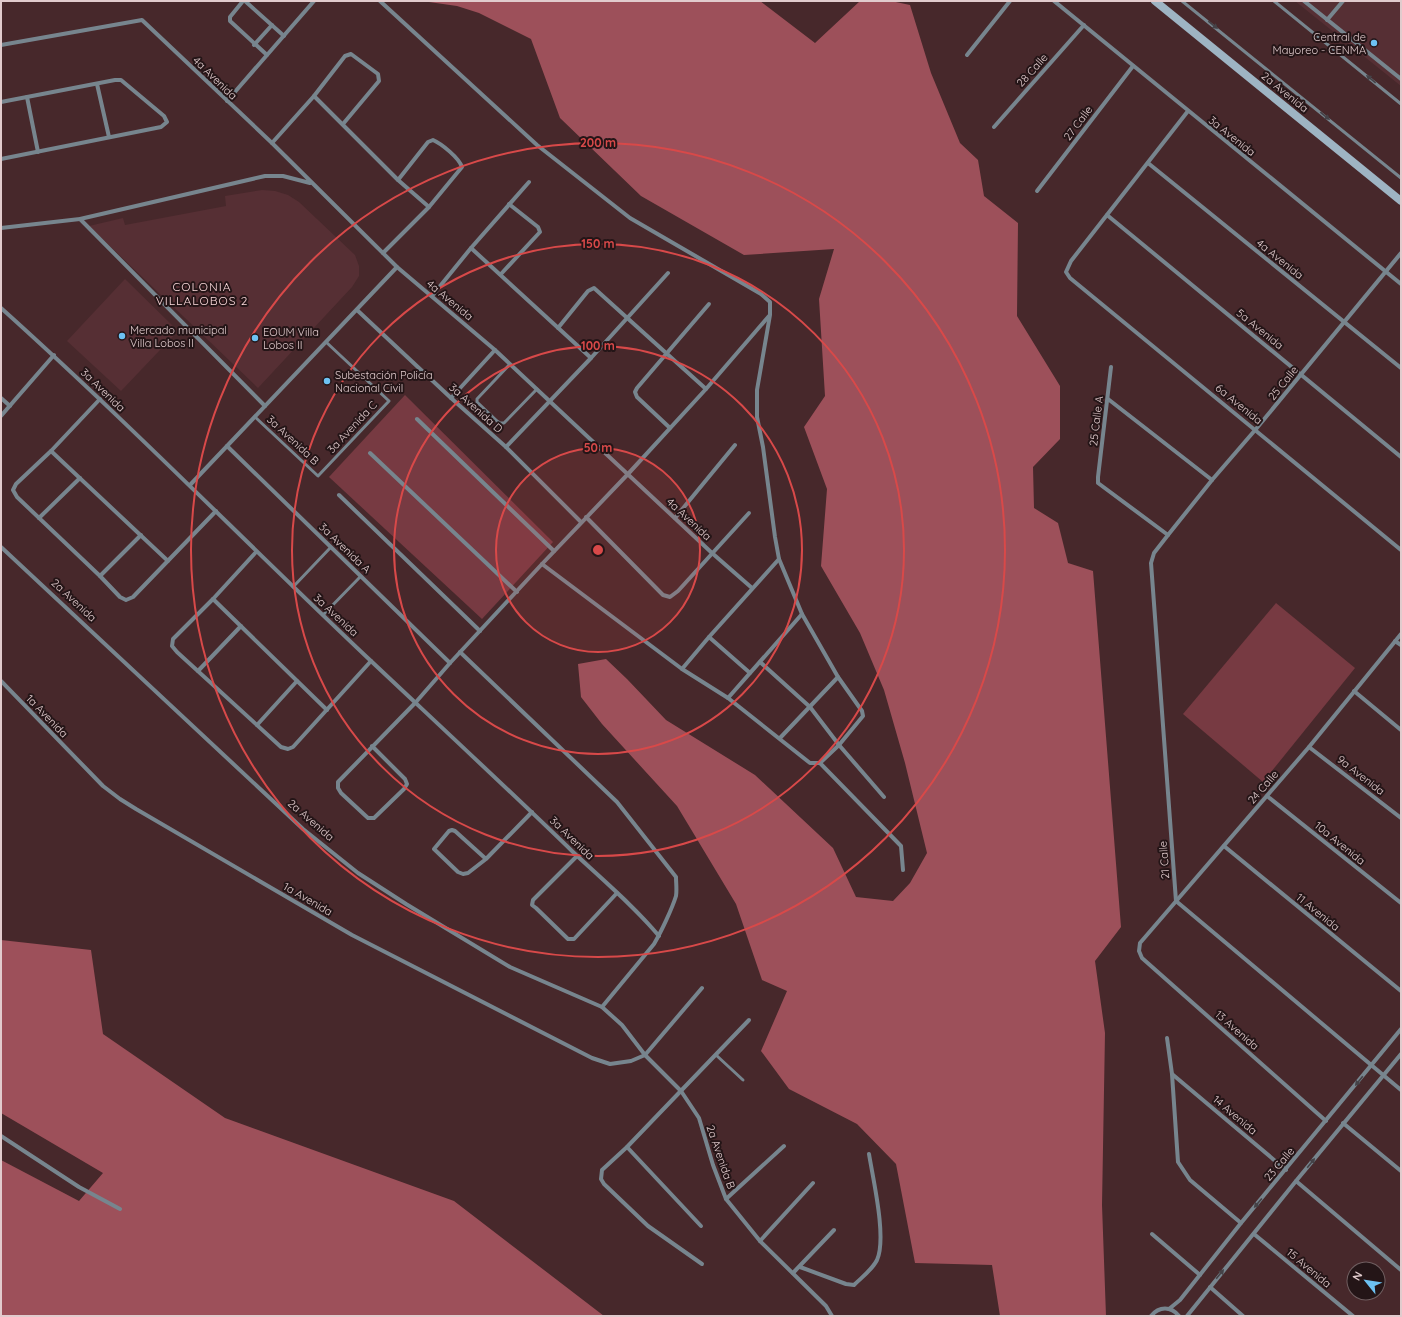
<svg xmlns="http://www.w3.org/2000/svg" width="1402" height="1317" viewBox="0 0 1402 1317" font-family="Quicksand,sans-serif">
  <rect width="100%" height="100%" fill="#47282b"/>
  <g fill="#562f34">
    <polygon points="1295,1 1401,1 1401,86"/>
    <polygon points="262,190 275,191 288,195 299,202 355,255 359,266 359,276 352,287 258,388 89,226 123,218 125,225 226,206 225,196"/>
    <polygon points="125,279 178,331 121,391 67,341"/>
  </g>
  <g fill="#773a42">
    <polygon points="405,395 553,542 482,619 329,477"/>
    <polygon points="1276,603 1355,668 1263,782 1183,714"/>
  </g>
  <g fill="#9d505a">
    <polygon points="422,1 760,1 815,43 860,1 891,1 910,5 931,73 960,143 978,160 984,196 1018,223 1017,316 1060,386 1060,439 1033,467 1034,508 1058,523 1068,563 1093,571 1121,927 1095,961 1105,1033 1102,1205 1106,1316 1000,1316 992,1265 915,1263 896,1164 857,1124 789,1089 761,1051 787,991 762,980 736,904 677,806 602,724 581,697 578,664 606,659 627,679 666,720 755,775 833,848 856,897 893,901 910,883 927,853 905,763 884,690 860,633 821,566 827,489 804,427 825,396 819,299 834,249 744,255 641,196 560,118 531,39 479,13 457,6"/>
    <polygon points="1,940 91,950 103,1034 225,1118 454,1201 604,1316 1,1316 1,1160 79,1201 103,1173 1,1113"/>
  </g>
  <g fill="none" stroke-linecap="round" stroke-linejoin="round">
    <g stroke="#77858e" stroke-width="3">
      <polyline points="1182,1 1401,178"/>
      <polyline points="1274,1 1401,104"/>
      <polyline points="510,364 477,399 477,402 497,421 500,423 504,423 537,389"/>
      <polyline points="255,417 318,476 389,401 326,342"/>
      <polyline points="293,587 331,547"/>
      <polyline points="323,615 361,576"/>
      <polyline points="716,1055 743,1080"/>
    </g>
    <g stroke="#77858e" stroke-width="4">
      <polyline points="243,1 230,17 230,21 267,55"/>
      <polyline points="245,1 284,36"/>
      <polyline points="380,1 537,145 630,218 761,294 770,302 770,315 757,390 757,417 763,447 775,537 779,559 802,614 838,677 862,711 863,716 839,745 820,763"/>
      <polyline points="1054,1 1401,284"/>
      <polyline points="1304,1 1401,79"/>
      <polyline points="1327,20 1343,1"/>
      <polyline points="1,45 142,20 272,143 397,267 495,350 712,553 752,588"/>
      <polyline points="254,45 272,25"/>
      <polyline points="967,55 1010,1"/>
      <polyline points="97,84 109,137"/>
      <polyline points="314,96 398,180 429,207"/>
      <polyline points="27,97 38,152"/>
      <polyline points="227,101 314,1"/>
      <polyline points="1,102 115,80 121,80 164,116 167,122 161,127 1,159"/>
      <polyline points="1188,111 1071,261 1066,272 1070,278 1401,550"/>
      <polyline points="994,127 1084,25"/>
      <polyline points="272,143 314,96 345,56 351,54 378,74 379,81 343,124"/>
      <polyline points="1148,163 1401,368"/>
      <polyline points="1037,191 1133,66"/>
      <polyline points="1107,215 1401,457"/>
      <polyline points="80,219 265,406"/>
      <polyline points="1,228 80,219 265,176 283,176 310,183"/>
      <polyline points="471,248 591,358"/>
      <path d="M383,253L429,207L462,167C459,158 442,144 433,140L428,142L398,180"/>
      <polyline points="1401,253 1256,429 1212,480 1168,535 1154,553 1151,563 1176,901 1401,1090"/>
      <polyline points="501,274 540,232 538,227 509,204"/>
      <polyline points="432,296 471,248 529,182"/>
      <path d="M1,308C128,422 247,544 371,661C439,725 507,788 574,853C603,880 634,906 659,936"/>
      <polyline points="357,310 451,398 506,447 581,522"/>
      <polyline points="558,328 588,291 594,288 706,389"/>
      <polyline points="1111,367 1098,477 1098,483 1168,535"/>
      <polyline points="1,398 10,406"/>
      <polyline points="451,398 495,350"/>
      <polyline points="100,399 51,451 16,484 13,490 17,497 100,576 120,597 126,600 133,597 216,511"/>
      <polyline points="1108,399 1212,480"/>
      <polyline points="1,416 54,355"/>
      <polyline points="417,419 554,551"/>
      <polyline points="670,428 637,397 635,392 637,388 709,304"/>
      <polyline points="227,446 450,663"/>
      <polyline points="506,447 591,358 668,273"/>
      <polyline points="51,451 168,561"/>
      <polyline points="370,453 517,592"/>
      <polyline points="190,485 397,267"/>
      <polyline points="339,495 480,631"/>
      <polyline points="586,517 663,595 670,597 678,591 749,513"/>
      <polyline points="39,518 80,478"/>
      <polyline points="675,518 735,445"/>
      <polyline points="1,547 303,829 358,873 406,904 510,967 602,1007 622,1025 645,1055 681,1091 699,1118 713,1165 726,1199 760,1241 826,1306 832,1316"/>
      <polyline points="256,552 213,599 173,639 172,646 177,652 281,747 288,749 293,747 371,661"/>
      <polyline points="542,564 682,669 728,698 810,763 820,763 901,846 903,870"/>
      <polyline points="100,576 141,535"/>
      <polyline points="213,599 327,710"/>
      <polyline points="709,637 750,673"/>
      <polyline points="1395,641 1401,645"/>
      <path d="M460,652L617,802L676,877C676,883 677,890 676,896C672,909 661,932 654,944L602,1007"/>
      <polyline points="760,662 810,707 839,745 884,797"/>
      <polyline points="682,669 709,637 779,559"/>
      <polyline points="198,671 241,626"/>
      <polyline points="1,681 103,786 120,799 136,809 352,935 592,1058 610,1064 631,1061 645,1055 702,988"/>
      <polyline points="1354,691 1401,730"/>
      <polyline points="728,698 802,614"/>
      <polyline points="257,725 297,681"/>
      <polyline points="780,738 838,677"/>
      <polyline points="372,746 405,779 407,784 404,789 374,818 368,818 341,793 338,788 338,782 416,702 450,663 542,564 628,474 706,389 769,316"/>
      <polyline points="1309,747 1401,818"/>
      <polyline points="1267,796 1401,903"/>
      <polyline points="1224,846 1401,991"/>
      <polyline points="577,856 533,900 532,905 536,908 568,939 574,939 617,893"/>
      <polyline points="486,859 455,831 452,830 449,831 434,849 458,872 463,874 468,873 486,859 532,812"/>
      <polyline points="1167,1038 1172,1074 1178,1162 1190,1180 1241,1223"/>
      <polyline points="1172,1074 1286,1170"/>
      <polyline points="1326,1121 1142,958 1139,951 1140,943 1309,747 1401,634"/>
      <polyline points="1343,1123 1401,1171"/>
      <polyline points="1,1136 79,1187 120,1209"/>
      <polyline points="627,1147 701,1226"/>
      <polyline points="1296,1181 1401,1270"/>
      <polyline points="726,1199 784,1146"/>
      <polyline points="1152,1234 1200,1275"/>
      <polyline points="1254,1234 1353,1316"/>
      <polyline points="760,1241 813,1183"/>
      <polyline points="702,1264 648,1226 604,1184 601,1179 602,1170 627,1147 749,1020"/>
      <path d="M800,1267L846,1284L854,1285C862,1277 872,1270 877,1260C887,1238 873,1179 869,1154"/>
      <polyline points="793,1273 834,1230"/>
      <polyline points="1210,1287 1243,1316"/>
      <polyline points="1169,1309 1180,1300 1241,1223 1401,1029"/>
      <path d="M1151,1316C1159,1306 1171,1306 1179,1316"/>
      <polyline points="1187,1316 1296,1181 1401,1054"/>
    </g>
    <polyline stroke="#9eb4c3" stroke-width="8" points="1155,1 1401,201"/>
  </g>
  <defs><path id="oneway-solid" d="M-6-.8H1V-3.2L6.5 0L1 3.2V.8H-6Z"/></defs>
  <g fill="#454247">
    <use href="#oneway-solid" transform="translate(1213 25) rotate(39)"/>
    <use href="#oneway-solid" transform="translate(1371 79) rotate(-141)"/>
    <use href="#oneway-solid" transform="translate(1325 116) rotate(39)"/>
    <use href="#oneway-solid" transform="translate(1359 1081) rotate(129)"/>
    <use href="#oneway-solid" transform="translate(1311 1163) rotate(-51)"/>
    <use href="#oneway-solid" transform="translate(1258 1203) rotate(130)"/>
    <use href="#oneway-solid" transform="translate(1220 1274) rotate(-51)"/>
  </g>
  <circle cx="598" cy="550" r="102" fill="#d84949" fill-opacity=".12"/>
  <g fill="none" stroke="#d84949" stroke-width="2">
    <circle cx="598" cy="550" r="102"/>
    <circle cx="598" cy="550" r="204"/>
    <circle cx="598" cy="550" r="306"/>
    <circle cx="598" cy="550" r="407"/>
  </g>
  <g fill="#6dc2f3" stroke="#241517" stroke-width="1.5">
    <circle cx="1374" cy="43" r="4"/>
    <circle cx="122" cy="336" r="4"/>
    <circle cx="255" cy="338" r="4"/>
    <circle cx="327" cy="381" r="4"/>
  </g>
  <g text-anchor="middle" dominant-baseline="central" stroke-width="4" stroke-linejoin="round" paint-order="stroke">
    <g font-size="11" fill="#e1cbcd" stroke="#241517" text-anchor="start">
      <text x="1366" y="37" text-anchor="end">Central de<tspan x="1366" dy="13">Mayoreo - CENMA</tspan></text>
      <text x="130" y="330">Mercado municipal<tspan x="130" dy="13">Villa Lobos II</tspan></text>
      <text x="263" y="332">EOUM Villa<tspan x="263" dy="13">Lobos II</tspan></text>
      <text x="335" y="375">Subestación Policía<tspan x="335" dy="13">Nacional Civil</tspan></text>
    </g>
    <g font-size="11" fill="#e1cbcd" stroke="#241517">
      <text transform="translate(1032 70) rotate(-48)">28 Calle</text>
      <text transform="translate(215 78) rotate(44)">4a Avenida</text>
      <text transform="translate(1285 92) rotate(39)">2a Avenida</text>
      <text transform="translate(1078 123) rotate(-53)">27 Calle</text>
      <text transform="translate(1232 136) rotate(39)">3a Avenida</text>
      <text transform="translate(1280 259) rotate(39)">4a Avenida</text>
      <text transform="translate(450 300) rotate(40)">4a Avenida</text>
      <text transform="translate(1260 329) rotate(39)">5a Avenida</text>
      <text transform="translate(1283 383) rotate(-51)">25 Calle</text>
      <text transform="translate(103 390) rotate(44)">3a Avenida</text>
      <text transform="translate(1239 404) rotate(39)">6a Avenida</text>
      <text transform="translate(476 408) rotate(42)">3a Avenida D</text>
      <text transform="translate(1096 421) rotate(-83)">25 Calle A</text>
      <text transform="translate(352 427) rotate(-47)">3a Avenida C</text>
      <text transform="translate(293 440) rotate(43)">3a Avenida B</text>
      <text transform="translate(689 519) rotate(43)">4a Avenida</text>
      <text transform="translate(345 548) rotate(44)">3a Avenida A</text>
      <text transform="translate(74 600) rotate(43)">2a Avenida</text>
      <text transform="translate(336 615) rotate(43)">3a Avenida</text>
      <text transform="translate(47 716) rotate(46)">1a Avenida</text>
      <text transform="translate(1361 775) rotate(38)">9a Avenida</text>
      <text transform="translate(1263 787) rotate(-49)">24 Calle</text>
      <text transform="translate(311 820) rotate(41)">2a Avenida</text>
      <text transform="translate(572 838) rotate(44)">3a Avenida</text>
      <text transform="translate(1340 843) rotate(39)">10a Avenida</text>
      <text transform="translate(1164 860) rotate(-94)">21 Calle</text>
      <text transform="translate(308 899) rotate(30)">1a Avenida</text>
      <text transform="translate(1318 912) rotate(39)">11 Avenida</text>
      <text transform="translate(1237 1030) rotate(41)">13 Avenida</text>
      <text transform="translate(1235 1115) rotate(40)">14 Avenida</text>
      <text transform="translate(721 1157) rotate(71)">2a Avenida B</text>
      <text transform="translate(1279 1164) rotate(-50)">23 Calle</text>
      <text transform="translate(1309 1268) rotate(40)">15 Avenida</text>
    </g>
    <g font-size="12" letter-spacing="1" fill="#fcdadc" stroke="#241517">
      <text x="202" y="286">COLONIA<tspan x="202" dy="14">VILLALOBOS 2</tspan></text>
    </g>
  </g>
  <circle cx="598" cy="550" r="6" fill="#d84949" stroke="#241517" stroke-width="2"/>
  <g font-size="12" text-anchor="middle" font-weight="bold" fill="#d84949" stroke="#241517" stroke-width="4" stroke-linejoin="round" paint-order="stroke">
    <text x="598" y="147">200 m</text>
    <text x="598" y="248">150 m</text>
    <text x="598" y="350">100 m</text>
    <text x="598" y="452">50 m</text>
  </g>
  <rect width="1402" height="1317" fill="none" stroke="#e1cbcd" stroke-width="4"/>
  <g transform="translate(1366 1281) rotate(300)"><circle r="19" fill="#241517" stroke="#705e60"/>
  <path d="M0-3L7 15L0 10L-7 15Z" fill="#6dc2f3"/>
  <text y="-6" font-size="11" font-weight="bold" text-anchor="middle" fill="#e1cbcd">N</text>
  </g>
</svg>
